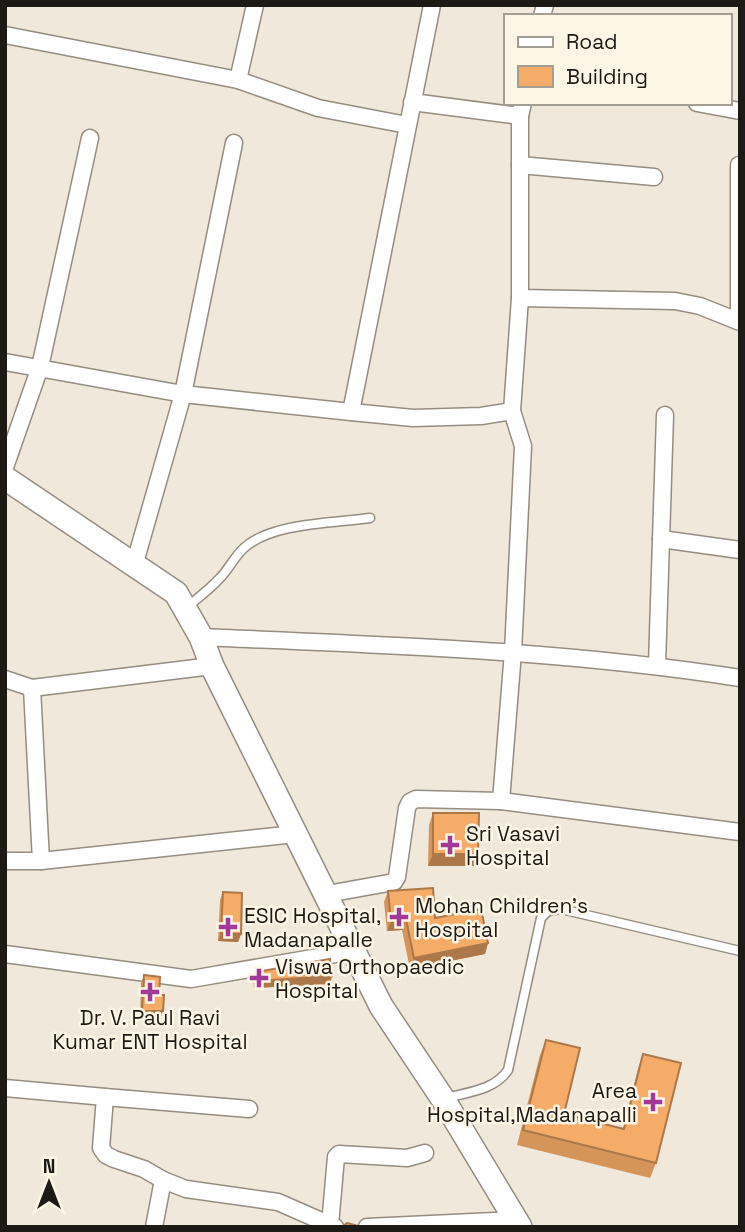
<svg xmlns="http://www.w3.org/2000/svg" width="745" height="1232" viewBox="0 0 745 1232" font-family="'Space Grotesk',sans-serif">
  <rect width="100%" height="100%" fill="#f0e8da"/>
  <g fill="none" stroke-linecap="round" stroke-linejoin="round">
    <g stroke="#948d80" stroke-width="11">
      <g id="service">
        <path d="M187,607C198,598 210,589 220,578C229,569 234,557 244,548C271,523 333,523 370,518"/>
        <path d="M446,1098C468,1092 495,1090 508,1070L541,918L548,911L561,909L740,951"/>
      </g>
    </g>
    <g stroke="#948d80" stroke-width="19">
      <g id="minor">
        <polyline points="542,16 545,5"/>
        <polyline points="5,35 238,80 318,108 407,125"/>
        <polyline points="238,80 255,5"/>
        <polyline points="412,102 520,116 523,103"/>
        <polyline points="697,103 740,111"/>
        <polyline points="520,116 520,298 675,301 700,306 740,322"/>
        <polyline points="520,165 654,177"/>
        <polyline points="739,165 739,321"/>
        <polyline points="5,362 183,394 351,412 413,418 481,416 512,411 520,298"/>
        <polyline points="351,412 432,5"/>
        <polyline points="5,467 40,367 90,138"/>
        <polyline points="661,539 740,550"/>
        <polyline points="134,566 183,394 234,143"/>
        <path d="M201,637C382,645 561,650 740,678"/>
        <polyline points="657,665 665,415"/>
        <polyline points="5,679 32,688"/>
        <polyline points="501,801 513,652 523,446 512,411"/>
        <polyline points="5,861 41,861 295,834"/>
        <polyline points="41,861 32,688 212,666"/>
        <polyline points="327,894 394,882 397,877 407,808 410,802 416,799 501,801 740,832"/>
        <polyline points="5,954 191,979 353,951"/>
        <polyline points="5,1088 105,1097 101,1148 106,1155 114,1159 144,1169 163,1180 186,1189 278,1202 335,1227"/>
        <polyline points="105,1097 249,1109"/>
        <polyline points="330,1225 336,1157 339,1154 407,1158 425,1153"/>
        <polyline points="154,1227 163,1180"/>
        <polyline points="367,1227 516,1220"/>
      </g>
    </g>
    <g stroke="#948d80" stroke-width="26">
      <polyline id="secondary" points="5,478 176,593 201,637 212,666 381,1006 443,1099 520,1227"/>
    </g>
    <use href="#service" stroke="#fff" stroke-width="8"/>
    <use href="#minor" stroke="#fff" stroke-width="16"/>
    <use href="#secondary" stroke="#fff" stroke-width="23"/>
  </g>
  <g fill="#d4945a">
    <polygon points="433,813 474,866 428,866 429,825"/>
    <polygon points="388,891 435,918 488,943 485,954 410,969 402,930 387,931 384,902"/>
    <polygon points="223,892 241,934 238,942 218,941 220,900"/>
    <polygon points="256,972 330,984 254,988 253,979"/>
    <polygon points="144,975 159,995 160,1019 140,1019 141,983"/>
    <polygon points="546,1040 564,1114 623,1129 638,1069 643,1054 656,1163 650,1178 517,1145 540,1055"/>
  </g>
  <g fill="#ac784a">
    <polygon points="433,854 478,854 474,866 428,866"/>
    <polygon points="406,919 402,930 387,931 391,921"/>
    <polygon points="221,933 241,934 238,942 218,941"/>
    <polygon points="488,943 485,954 410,969 414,958"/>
    <polygon points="332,976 330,984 254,988 256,981"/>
    <polygon points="142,1011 163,1011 160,1019 140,1019"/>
  </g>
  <g fill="#f6ac69" stroke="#ac784a" stroke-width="2">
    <polygon points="433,813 479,813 478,854 433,854"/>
    <polygon points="433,888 435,918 481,909 488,943 414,958 406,919 391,921 388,891"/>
    <polygon points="223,892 242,893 241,934 221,933"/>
    <polygon points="330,959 332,976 256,981 256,972"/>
    <polygon points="144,975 160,977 159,995 164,995 163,1011 142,1011"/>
    <polygon points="546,1040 580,1048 564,1114 624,1129 643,1054 681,1063 656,1163 523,1130"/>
    <polygon points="347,1223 362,1227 342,1227"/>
  </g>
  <g fill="#a2389a" stroke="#fdf6e7" stroke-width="2.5">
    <path d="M446.5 834.5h7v7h7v7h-7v7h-7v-7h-7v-7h7z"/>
    <path d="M395.5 906.5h7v7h7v7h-7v7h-7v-7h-7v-7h7z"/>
    <path d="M224.5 916.5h7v7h7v7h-7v7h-7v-7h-7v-7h7z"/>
    <path d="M255.5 967.5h7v7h7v7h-7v7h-7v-7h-7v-7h7z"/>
    <path d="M146.5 981.5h7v7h7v7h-7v7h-7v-7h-7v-7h7z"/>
    <path d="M649.5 1091.5h7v7h7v7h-7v7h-7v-7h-7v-7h7z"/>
  </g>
  <g text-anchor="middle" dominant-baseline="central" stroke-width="5" stroke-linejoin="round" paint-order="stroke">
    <g font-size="21" fill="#1d1a15" stroke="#fdf6e7" text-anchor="start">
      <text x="466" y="833">Sri Vasavi<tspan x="466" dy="24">Hospital</tspan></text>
      <text x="415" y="905">Mohan Children's<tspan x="415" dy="24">Hospital</tspan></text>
      <text x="244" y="915">ESIC Hospital,<tspan x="244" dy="24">Madanapalle</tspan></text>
      <text x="275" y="966">Viswa Orthopaedic<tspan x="275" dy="24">Hospital</tspan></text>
      <text x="150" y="1017" text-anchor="middle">Dr. V. Paul Ravi<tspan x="150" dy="24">Kumar ENT Hospital</tspan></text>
      <text x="637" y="1090" text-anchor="end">Area<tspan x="637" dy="24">Hospital,Madanapalli</tspan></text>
    </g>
  </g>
  <rect width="745" height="1232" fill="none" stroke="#1d1a15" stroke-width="14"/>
  <rect x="504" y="14" width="228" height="91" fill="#fdf6e7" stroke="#a39e93" stroke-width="2"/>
  <rect x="518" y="37" width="35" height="10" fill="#ffffff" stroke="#a39e93" stroke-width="2"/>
  <text x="566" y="49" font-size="21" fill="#1d1a15">Road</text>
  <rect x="518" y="66" width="35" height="21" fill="#f6ac69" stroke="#a39e93" stroke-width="2"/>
  <text x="566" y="84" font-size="21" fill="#1d1a15">Building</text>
  <g transform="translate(49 1183)" stroke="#fdf6e7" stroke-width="5" paint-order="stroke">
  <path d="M0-5L12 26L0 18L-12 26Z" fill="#1d1a15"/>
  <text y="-10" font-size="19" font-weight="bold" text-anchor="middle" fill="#1d1a15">N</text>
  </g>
</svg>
